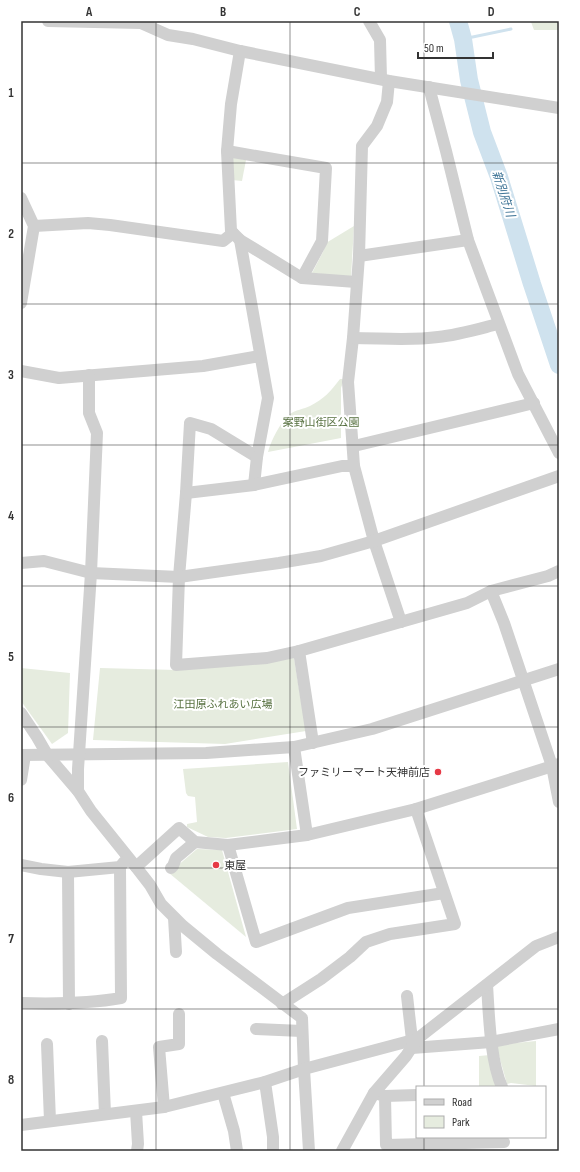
<svg xmlns="http://www.w3.org/2000/svg" width="580" height="1172" viewBox="0 0 580 1172" font-family="'Sofia Sans Condensed','Noto Sans JP',sans-serif">
  <rect width="100%" height="100%" fill="#fff"/>
  <g fill="#e6ecdf">
    <polygon points="531,22 559,22 559,30 534,30"/>
    <polygon points="232,157 246,160 242,181 232,180"/>
    <polygon points="354,226 351,277 312,273 323,252 326,243"/>
    <path d="M340,379H344L341,388V438L268,452C271,441 280,422 290,414C295,410 304,409 310,406C324,399 331,391 340,379Z"/>
    <polygon points="294,658 306,731 225,744 93,740 100,668 177,670"/>
    <polygon points="21,668 70,673 68,733 52,744 21,701"/>
    <polygon points="288,762 297,829 226,838 208,837 187,827 187,824 197,822 195,797 188,796 186,793 183,769"/>
    <polygon points="197,849 222,850 246,937 169,873"/>
    <polygon points="536,1041 536,1086 511,1083 507,1084 496,1045"/>
    <polygon points="490,1055 499,1087 479,1087 479,1056"/>
  </g>
  <g fill="none" stroke-linecap="round" stroke-linejoin="round">
    <polyline stroke="#cfe2ee" stroke-width="3" points="463,39 511,29"/>
    <polyline stroke="#cfe2ee" stroke-width="18" points="458,21 463,39 469,80 482,132 499,177 532,284 559,365"/>
    <g stroke="#d0d0d0" stroke-width="12">
      <polyline points="48,21 141,23 168,35 193,39 240,51 389,81 559,108"/>
      <polyline points="369,21 380,40 381,79"/>
      <polyline points="240,51 231,104 227,151 231,231 240,240 302,278 356,282"/>
      <polyline points="389,81 387,102 377,126 362,146 359,256 353,338 348,382 354,466 374,541 401,622"/>
      <polyline points="429,87 446,151 468,240 518,374 559,453"/>
      <polyline points="227,151 326,168 322,241 302,278"/>
      <polyline points="21,198 34,226 21,303"/>
      <polyline points="34,226 88,223 110,225 223,241 233,233"/>
      <polyline points="240,240 268,398 257,457 211,429 190,423 186,493 179,577 176,665 267,658 299,651 467,603 491,591 548,576 559,571"/>
      <polyline points="359,256 468,240"/>
      <path d="M353,338C381,338 410,341 438,337C458,335 478,329 498,324"/>
      <polyline points="21,371 59,378 203,366 260,356"/>
      <polyline points="354,446 534,403"/>
      <polyline points="254,485 257,457"/>
      <polyline points="186,493 254,485 342,466 354,466"/>
      <polyline points="21,563 44,561 91,573 179,577 279,563 321,556 374,541 559,476"/>
      <polyline points="491,591 504,623 552,766 559,802"/>
      <polyline points="299,651 313,743"/>
      <polyline points="21,713 37,737 48,756 78,791 91,811 136,867 150,885 161,904 183,926 217,954 302,1018 304,1069 309,1151"/>
      <polyline points="294,747 307,835"/>
      <polyline points="21,755 206,753 294,747 372,729 559,669"/>
      <polyline points="21,780 25,755"/>
      <polyline points="78,791 78,769 91,573 97,433 89,413 89,375"/>
      <polyline points="228,845 256,942 348,908 444,893"/>
      <polyline points="21,865 41,869 68,872 120,867 124,862"/>
      <polyline points="136,867 179,828 195,842 228,845 307,835 416,809 559,764"/>
      <polyline points="171,868 173,866 176,858 195,842"/>
      <polyline points="68,872 69,1004"/>
      <polyline points="174,918 176,952"/>
      <path d="M487,985C489,1015 490,1060 502,1087"/>
      <polyline points="407,996 412,1040"/>
      <path d="M21,1003C55,1004 87,1004 121,998L120,867"/>
      <polyline points="282,1004 321,979 350,957 366,942 390,934 455,924 416,809"/>
      <polyline points="256,1029 302,1031"/>
      <polyline points="102,1041 105,1114"/>
      <polyline points="47,1044 50,1121"/>
      <polyline points="412,1048 491,1042 559,1029"/>
      <polyline points="265,1082 273,1137 273,1151"/>
      <polyline points="223,1093 234,1131 237,1151"/>
      <polyline points="374,1093 385,1096 386,1145 504,1142"/>
      <polyline points="385,1096 417,1095"/>
      <polyline points="164,1107 159,1047 179,1044 179,1014"/>
      <polyline points="136,1111 138,1144 137,1151"/>
      <polyline points="21,1125 164,1107 265,1082 304,1069 417,1039"/>
      <polyline points="342,1151 374,1093 406,1056 417,1039 536,946 559,937"/>
    </g>
  </g>
  <path fill="none" stroke="#333" stroke-width="1" stroke-opacity="0.55" d="M156,21V1151M290,21V1151M424,21V1087M21,163H559M21,304H559M21,445H559M21,586H559M21,727H559M21,868H559M21,1009H559M424,1137V1151"/>
  <g fill="#e63946" stroke="#fff" stroke-width="1.5">
    <circle cx="438" cy="772" r="4"/>
    <circle cx="216" cy="865" r="4"/>
  </g>
  <g text-anchor="middle" dominant-baseline="central" stroke-width="4" stroke-linejoin="round" paint-order="stroke">
    <g font-size="11" fill="#56703f" stroke="#fff">
      <text x="321" y="422">案野山街区公園</text>
      <text x="223" y="704">江田原ふれあい広場</text>
    </g>
    <g font-size="11" fill="#333" stroke="#fff" text-anchor="end">
      <text x="430" y="772">ファミリーマート天神前店</text>
      <text x="224" y="865" text-anchor="start">東屋</text>
    </g>
    <g font-size="12" font-style="italic" fill="#3f7597" stroke="#fff">
      <text transform="translate(503 194) rotate(72)">新別府川</text>
    </g>
  </g>
  <rect width="580" height="1172" fill="none" stroke="#ffffff" stroke-width="44"/>
  <rect x="416" y="1086" width="130" height="52" fill="#ffffff" stroke="#adadad"/>
  <rect x="424" y="1099" width="20" height="6" fill="#d0d0d0" stroke="#adadad"/>
  <text x="452" y="1106" font-size="12" fill="#333333">Road</text>
  <rect x="424" y="1116" width="20" height="12" fill="#e6ecdf" stroke="#adadad"/>
  <text x="452" y="1126" font-size="12" fill="#333333">Park</text>
  <path d="M418 52v6h75v-6" fill="none" stroke="#333333" stroke-width="2"/>
  <text x="424" y="52" font-size="12" fill="#333333" stroke="#ffffff" stroke-width="3" paint-order="stroke">50 m</text>
  <rect x="22" y="22" width="536" height="1128" fill="none" stroke="#333" stroke-width="1.5"/>
  <g font-size="13" text-anchor="middle" font-weight="bold" fill="#333">
    <text x="89" y="16">A</text>
    <text x="223" y="16">B</text>
    <text x="357" y="16">C</text>
    <text x="491" y="16">D</text>
    <text x="11" y="97">1</text>
    <text x="11" y="238">2</text>
    <text x="11" y="379">3</text>
    <text x="11" y="520">4</text>
    <text x="11" y="661">5</text>
    <text x="11" y="802">6</text>
    <text x="11" y="943">7</text>
    <text x="11" y="1084">8</text>
  </g>
</svg>
